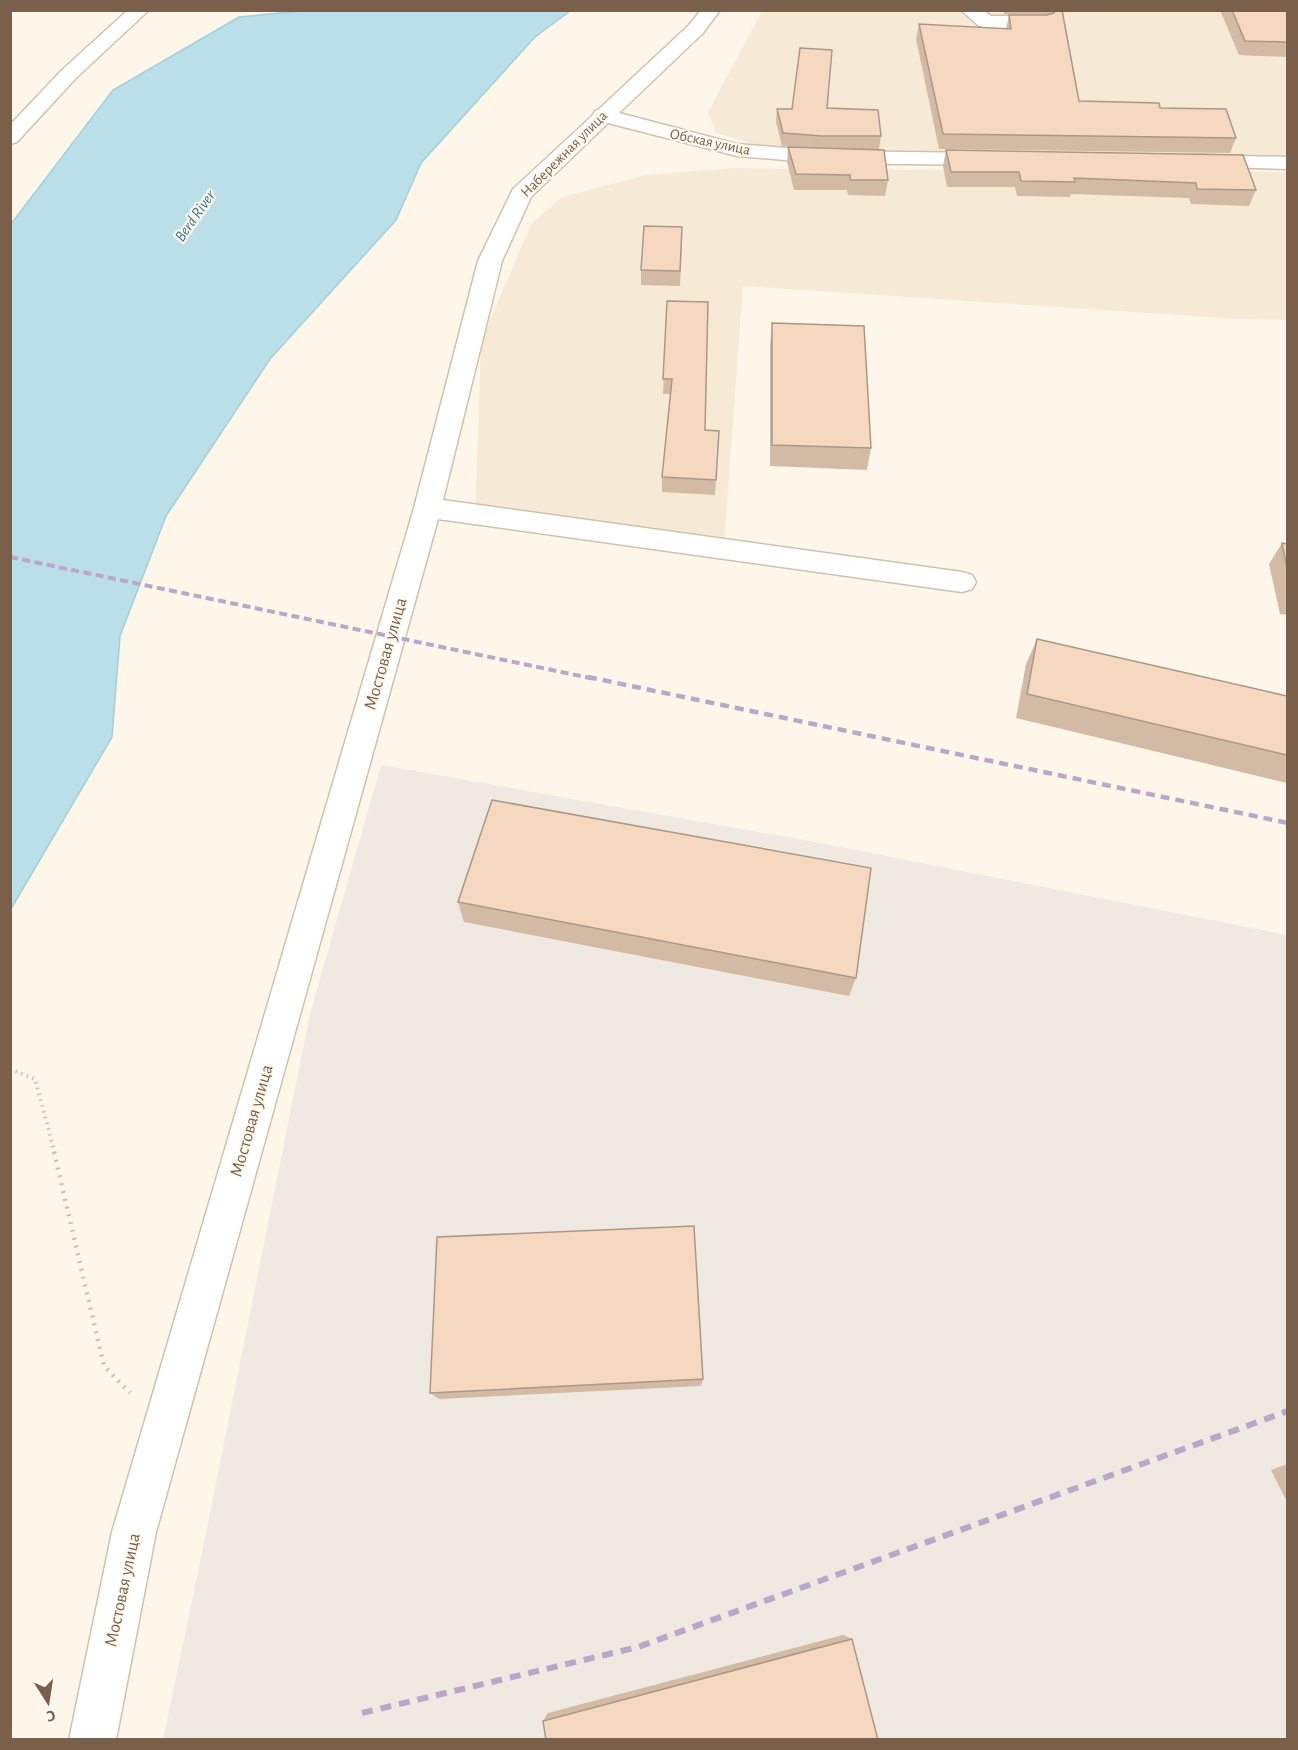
<svg xmlns="http://www.w3.org/2000/svg" width="1298" height="1750" viewBox="0 0 1298 1750" font-family="'Alegreya Sans',sans-serif">
  <rect width="100%" height="100%" fill="#fef7e9"/>
  <g fill="#f6ead7">
    <polygon points="762,11 1287,11 1287,171 967,159 825,165 716,133 708,112"/>
    <polygon points="733,168 915,170 1099,169 1287,172 1287,320 1237,319 743,286 724,545 475,521 481,342 531,224 562,197 646,175"/>
  </g>
  <polygon fill="#efe9e2" points="381,765 821,843 1287,935 1287,1739 163,1740 206,1533 310,1014"/>
  <polygon fill="#bbdfe9" stroke="#a1cedc" stroke-width="1.5" points="302,11 570,11 535,37 421,163 396,220 270,359 166,516 120,636 112,737 11,909 11,224 113,90 239,17"/>
  <g fill="none" stroke-linecap="round" stroke-linejoin="round">
    <g stroke="#d1c0ad" stroke-width="3">
      <g id="minor">
        <polygon points="128,10 149,10 76,78 17,142 10,144 10,125 62,70"/>
        <polygon points="701,10 720,10 703,33 619,113 737,144 820,151 989,153 997,154 1000,159 997,164 989,165 820,163 737,156 608,123 531,197 502,261 443,500 962,572 972,575 976,582 972,589 962,592 438,519 156,1532 116,1740 69,1740 112,1532 414,508 478,261 513,189 592,116 595,111 598,110 689,25"/>
        <polygon points="961,10 983,10 991,16 1042,16 1049,18 1052,22 1049,26 1042,28 986,28 979,26"/>
        <polygon points="1199,155 1288,157 1288,169 1191,166 1188,161 1191,156"/>
      </g>
    </g>
    <polyline stroke="#dbbca1" stroke-width="4" stroke-dasharray="1.5 4.5" stroke-linecap="butt" points="10,1069 35,1079 55,1154"/>
    <polyline stroke="#dbbca1" stroke-width="4.5" stroke-dasharray="2 6" stroke-linecap="butt" points="54,1152 104,1366 130,1393"/>
    <use href="#minor" fill="#fff" fill-rule="evenodd"/>
    <polyline stroke="#bba5c9" stroke-width="4" stroke-dasharray="8 4.5" stroke-linecap="butt" points="10,557 595,679"/>
    <polyline stroke="#bba5c9" stroke-width="4.5" stroke-dasharray="9 6" stroke-linecap="butt" points="588,677 1288,823"/>
    <polyline stroke="#bba5c9" stroke-width="6" stroke-dasharray="11 8" stroke-linecap="butt" points="362,1713 638,1647 1288,1411"/>
  </g>
  <g fill="#d3baa4">
    <polygon points="1004,10 1062,10 1079,101 1160,108 1236,138 1230,153 939,149 916,39 919,24 1006,29 1009,15 1046,15 1043,14 1004,14"/>
    <polygon points="1220,10 1287,10 1287,57 1239,55"/>
    <polygon points="827,108 881,136 879,149 840,149 888,180 885,196 848,195 847,190 794,190 787,162 788,147 810,148 782,146 776,122 777,109"/>
    <polygon points="946,150 1256,190 1249,206 1191,204 1189,198 1071,194 1070,197 1017,196 1015,187 947,187 943,166"/>
    <polygon points="682,242 680,286 641,285 641,270"/>
    <polygon points="667,301 705,430 719,431 715,495 662,492 662,477 671,394 663,394"/>
    <polygon points="772,323 871,448 867,470 770,466 770,345"/>
    <polygon points="1282,543 1287,544 1287,615 1280,614 1269,564"/>
    <polygon points="1037,639 1287,696 1287,783 1016,718 1026,664"/>
    <polygon points="458,902 856,978 849,996 464,922"/>
    <polygon points="703,1379 701,1386 439,1399 430,1393"/>
    <polygon points="1287,1464 1287,1502 1271,1470"/>
    <polygon points="843,1635 852,1639 543,1721 548,1713"/>
  </g>
  <g fill="#f5d8bf" stroke="#ac9786" stroke-width="1.5">
    <polygon points="1056,10 1062,10 1079,101 1159,103 1160,108 1226,109 1236,138 943,134 919,24 1011,29 1009,15 1047,15 1054,13"/>
    <polygon points="1232,10 1287,10 1287,42 1245,41"/>
    <polygon points="800,48 832,50 827,108 878,110 881,136 822,136 783,133 777,109 792,109"/>
    <polygon points="788,147 884,150 888,180 850,180 850,175 796,174"/>
    <polygon points="946,150 1243,155 1256,190 1197,189 1196,183 1074,178 1075,182 1021,181 1019,172 951,172"/>
    <polygon points="644,226 682,227 680,271 641,270"/>
    <polygon points="667,301 708,302 705,430 719,431 716,480 662,477 672,379 663,379"/>
    <polygon points="772,323 864,326 871,448 772,445"/>
    <polygon points="1282,543 1287,544 1287,568"/>
    <polygon points="1037,639 1287,696 1287,755 1027,694"/>
    <polygon points="492,800 871,868 856,978 458,902"/>
    <polygon points="694,1226 703,1379 430,1393 437,1237"/>
    <polygon points="852,1639 878,1740 546,1740 543,1721"/>
  </g>
  <g text-anchor="middle" dominant-baseline="central" stroke-width="4.5" stroke-linejoin="round" paint-order="stroke">
    <g font-size="15" fill="#7a5f4a" stroke="#fffaf0">
      <text transform="translate(710 142) rotate(12)">Обская улица</text>
      <text transform="translate(564 154) rotate(-45)">Набережная улица</text>
    </g>
    <g font-size="16" font-style="italic" fill="#3f7687" stroke="#fffaf0">
      <text transform="translate(195 216) rotate(-55)">Berd River</text>
    </g>
    <g font-size="18" fill="#7a5f4a" stroke="#fffaf0">
      <text transform="translate(386 654) rotate(-74)">Мостовая улица</text>
      <text transform="translate(252 1121) rotate(-74)">Мостовая улица</text>
      <text transform="translate(123 1590) rotate(-78)">Мостовая улица</text>
    </g>
  </g>
  <rect width="1298" height="1750" fill="none" stroke="#7a5f4a" stroke-width="24"/>
  <g transform="translate(48 1702) rotate(168)" stroke="#fffaf0" stroke-width="4.5" paint-order="stroke">
  <path d="M0-4.5L10 22L0 15L-10 22Z" fill="#7a5f4a"/>
  <text y="-9" font-size="16" font-weight="bold" text-anchor="middle" fill="#7a5f4a">С</text>
  </g>
</svg>
